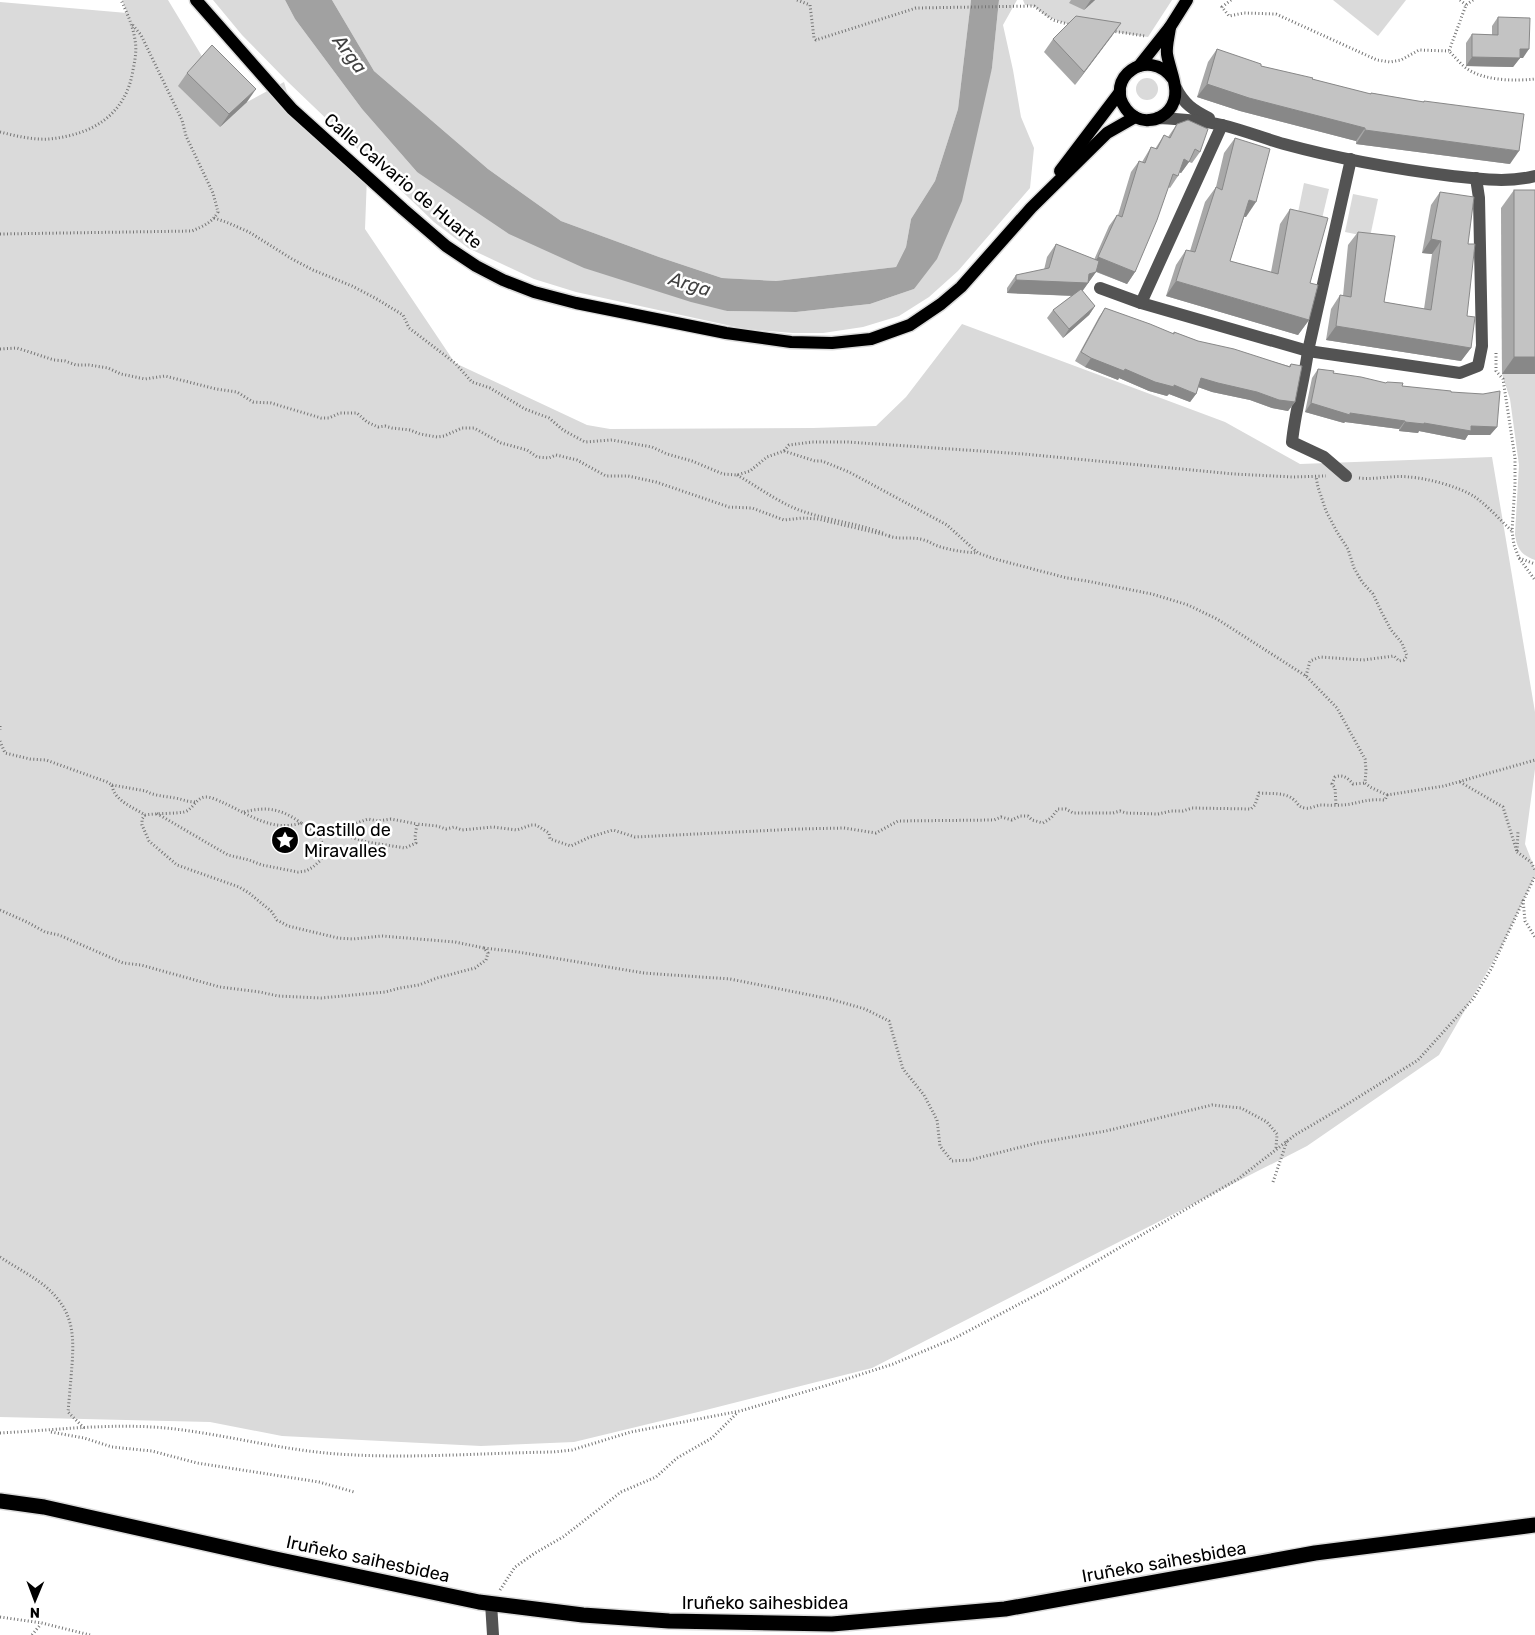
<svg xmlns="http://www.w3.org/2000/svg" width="1535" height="1635" viewBox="0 0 1535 1635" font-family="Rubik,sans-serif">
  <rect width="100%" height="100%" fill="#fff"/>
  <g fill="#dadada">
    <polygon points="122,0 168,0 203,58 247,102 284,82 292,109 367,176 365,229 455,363 587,425 610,429 813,428 876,426 906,397 962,324 1225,422 1300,464 1492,457 1535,712 1535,769 1525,844 1535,869 1535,876 1502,946 1439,1055 1307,1146 872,1368 698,1412 574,1442 481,1446 282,1436 210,1422 0,1417 0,2 127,13"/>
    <polygon points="213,0 285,0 295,19 362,109 417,172 727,311 796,312 870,304 914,289 992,68 999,0 1017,0 1003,25 1013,70 1021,117 1034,148 1030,188 958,271 929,297 899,316 863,327 823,333 793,333 745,329 576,292 534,279 468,248 434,222 288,82 242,35"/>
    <polygon points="332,0 971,0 958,109 935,181 911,219 906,247 896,267 776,281 722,278 659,257 561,221 488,169 374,71"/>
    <polygon points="1023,0 1172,0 1148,37 1070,25 1046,16 1034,6 1025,5"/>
    <polygon points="1333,0 1406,0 1378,36"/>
    <circle cx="1147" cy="89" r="11"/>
    <polygon points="1304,183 1329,189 1320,227 1296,222"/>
    <polygon points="1353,194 1378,199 1370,237 1345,232"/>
    <path d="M1501,208H1535V560C1521,555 1517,549 1515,534L1519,465L1510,399L1502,374Z"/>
  </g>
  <polygon fill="#a1a1a1" points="285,0 332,0 374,71 488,169 561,221 659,257 722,278 776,281 896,267 906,247 911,219 935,181 958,109 971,0 999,0 992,68 962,201 937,259 914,289 870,304 796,312 727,311 691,302 584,268 509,234 417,172 362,109 295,19"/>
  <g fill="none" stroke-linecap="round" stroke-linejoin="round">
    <g stroke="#dbdbdb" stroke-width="15">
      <g id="major">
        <polyline points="196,0 292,109 403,209 446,246 476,266 503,280 534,292 576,303 726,333 791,342 832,343 871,339 910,325 941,304 961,287 1031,208 1107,133 1135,117"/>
        <path d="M1170,27C1169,36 1166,46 1167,54C1170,73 1183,93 1169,110C1165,115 1157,120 1149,120C1140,121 1131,116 1126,109C1103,79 1148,45 1173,79"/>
        <polyline points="1139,66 1170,27 1187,0"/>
        <polyline points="1060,171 1120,92"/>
      </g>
    </g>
    <g stroke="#dbdbdb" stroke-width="18">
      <polyline id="highway" points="0,1501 44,1507 271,1558 479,1602 583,1615 669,1621 832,1624 1005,1609 1315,1553 1535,1525"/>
    </g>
    <g stroke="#757575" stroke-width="3" stroke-dasharray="1 2.5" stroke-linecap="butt">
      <polyline points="797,0 810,5 814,38 816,40 916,8 1034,6 1053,20 1071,25"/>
      <polyline points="1231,0 1222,7 1229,16 1244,13 1276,14 1377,60 1390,62 1401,60 1419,50 1449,51"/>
      <polyline points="1460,0 1466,5"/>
      <path d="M1473,0L1466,5L1449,51C1455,57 1462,66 1469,70C1487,81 1515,81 1535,79"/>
      <polyline points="1112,31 1145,36"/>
      <path d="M0,132C16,136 33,140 49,139C92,135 126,115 133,70C135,60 137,50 135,40C133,26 127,13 121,0"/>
      <path d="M214,218L226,222L249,232L292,259L313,270L352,286L375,298L403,315L409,328L455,363L472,382L490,388L525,409L549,418L563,430L585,442L612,440L652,447L667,454L692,461L723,474L737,475L750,471L767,457L784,451L815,461H822L849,472L947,525L978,553L995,559L1067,578L1087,581L1152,594L1188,605L1217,619L1306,676L1337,708L1365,759L1366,770L1365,783L1370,787L1387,795L1385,800C1369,799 1365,801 1351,804C1341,806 1329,805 1320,805C1315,806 1310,809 1305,808C1297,807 1298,802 1293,799C1285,792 1269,794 1259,793L1255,805L1251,809L1192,808L1183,811H1171L1158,814L1126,813L1120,811L1113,813H1073L1066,809H1058L1051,818L1043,823L1032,820L1028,816H1020L1012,820L1001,817L994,820L898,821L876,833L844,828L798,829L635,837L613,830L590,837L571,846L550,839L549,833L536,825H531L517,830L493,827L462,830L454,827L446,829L437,826L417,824L415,837L416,843L405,848L367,842L336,833L320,836"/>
      <path d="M0,234L192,231C203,226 212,223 218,212L213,193L186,136L182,120L141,35L131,23"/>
      <polyline points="0,349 17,348 54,360 65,361 76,365 89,365 108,368 121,374 145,379 165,376 216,389 237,392 253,402 271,403 321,418 329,418 340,413 357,413 367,422 378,427 385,426 392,428 410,430 420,434 437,437 444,436 462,428 474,428 501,443 527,450 537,457 549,458 556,455 577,460 606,476 628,476 656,482 729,507 752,508 784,520 802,518 818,519 890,536"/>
      <polyline points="1496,353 1496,371 1503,379 1515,458 1515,484 1512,531 1514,545 1519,558 1535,580"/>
      <polyline points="784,451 789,445 812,442 848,442 1024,454 1234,474 1293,477 1326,476"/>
      <path d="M737,475C760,488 783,506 808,513C833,521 859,524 883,533"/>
      <path d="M1359,478C1376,480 1392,475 1409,477C1427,478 1460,487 1475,497C1488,506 1500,520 1512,531"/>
      <path d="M889,536C899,540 912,536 924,540C928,541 931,543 935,545C948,550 963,552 977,553"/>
      <polyline points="1519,558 1535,564"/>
      <polyline points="1306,676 1310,661 1320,657 1363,660 1394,656 1399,661 1404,660 1407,656 1402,643 1391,630 1382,613 1373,594 1362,582 1354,568 1348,549 1337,532 1326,511 1318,487 1316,477"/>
      <polyline points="0,726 0,730"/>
      <path d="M0,741L5,753L30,759L46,760L107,782L112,785C114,801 133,807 145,815C158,813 172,814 184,812C193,810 196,797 206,797C212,797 219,801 224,803C250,815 272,832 301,823L320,836L322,843L323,851L321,860L313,867L306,871L298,872L262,865L249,860L228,855L156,813"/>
      <polyline points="1460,782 1503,807 1517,852 1518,831"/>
      <path d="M112,785L146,791C154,796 165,796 175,798C182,799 187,802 196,802"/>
      <polyline points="1387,795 1444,786 1535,760"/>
      <path d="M1336,804L1335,788L1332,784L1335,777C1343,774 1348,778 1353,784L1365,783"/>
      <path d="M244,812C267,806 282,809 301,823"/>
      <polyline points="343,835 357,823 368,819 378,821 391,819 417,824"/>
      <polyline points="1517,852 1531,862 1535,870"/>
      <polyline points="1523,900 1525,921 1535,937"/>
      <polyline points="0,910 27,922 45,932 59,935 123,963 141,965 220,987 260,992 278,996 321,998 385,992 400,988 419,985 437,978 475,968 486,960 488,953 484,948 455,942 382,936 353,939 338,938 288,926 277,920 271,911 249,893 239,887 177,865 149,841 142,825 142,819 145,815"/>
      <polyline points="484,948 518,952 644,973 730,979 830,999 865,1009 889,1021 903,1069 924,1095 937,1120 940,1146 952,1161 970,1160 1037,1143 1106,1131 1212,1105 1241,1108 1267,1122 1277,1134 1276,1148"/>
      <polyline points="1273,1182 1287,1141"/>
      <path d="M0,1257C15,1267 31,1275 45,1286C77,1313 74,1340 71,1378C70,1389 69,1401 68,1412L84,1428"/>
      <polyline points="51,1432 84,1438 112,1447 152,1451 197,1463 319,1482 354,1492"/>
      <path d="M0,1433C55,1430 111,1423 166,1428C224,1434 280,1450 338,1454C409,1459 481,1453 553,1452L572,1450L631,1432L740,1411L828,1385L893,1364L955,1338L1057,1284L1238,1179L1295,1135L1341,1108L1418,1060L1473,999L1491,969L1535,876"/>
      <polyline points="500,1590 515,1567 535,1553 563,1537 621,1492 656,1477 677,1458 712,1438 738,1412"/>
      <polyline points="0,1617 42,1623 90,1635"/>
      <polyline points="32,1635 41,1624"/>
    </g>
    <g stroke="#535353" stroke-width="12">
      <path d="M1176,88C1184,104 1193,110 1209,118"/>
      <path d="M1158,118C1180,119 1201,120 1222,125C1243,130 1263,138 1284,144C1339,159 1396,169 1452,176C1479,179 1509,183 1535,176"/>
      <polyline points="1100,288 1141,303 1308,351 1460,373 1478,366 1482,346 1479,198 1476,178"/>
      <polyline points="1141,303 1222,125"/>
      <path d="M1346,476L1324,457L1292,442C1295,411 1304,382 1308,351L1351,159"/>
      <polyline points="491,1603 493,1635"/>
    </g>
    <use href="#major" stroke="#000" stroke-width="12"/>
    <use href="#highway" stroke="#000" stroke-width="15"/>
  </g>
  <g fill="#a8a8a8">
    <polygon points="1071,0 1095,0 1084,10 1069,3"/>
    <polygon points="1498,17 1523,58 1520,58 1513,67 1466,66 1466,43 1472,34 1492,35 1492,26"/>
    <polygon points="1121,23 1075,85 1044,52 1053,39"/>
    <polygon points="1217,49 1261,66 1370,94 1371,93 1423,102 1424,101 1510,164 1356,144 1356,141 1240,111 1197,97 1208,62"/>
    <polygon points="187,73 247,102 220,127 178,86"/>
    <polygon points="1177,124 1200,152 1192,163 1189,162 1181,173 1179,172 1178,176 1170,188 1168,187 1135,272 1127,284 1096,272 1082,291 1095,306 1089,315 1063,338 1047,318 1053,310 1072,296 1007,293 1007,288 1016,275 1044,270 1047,257 1056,244 1094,260 1109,226 1117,215 1118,215 1131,172 1139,161 1142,162 1151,147 1155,149 1164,135 1168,137"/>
    <polygon points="1235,138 1246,217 1244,217 1230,261 1271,272 1280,224 1290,209 1310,283 1309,320 1298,335 1166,296 1176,265 1186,250 1190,251 1205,202 1216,187 1224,153"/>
    <polygon points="1514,190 1535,190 1535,374 1502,374 1501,208"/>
    <polygon points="1440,192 1468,244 1467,316 1471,348 1461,361 1326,340 1331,309 1340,295 1343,296 1348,245 1358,232 1384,302 1424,309 1432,254 1422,253 1431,205"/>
    <polygon points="1105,308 1173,334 1174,332 1198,341 1289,366 1291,364 1295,402 1288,411 1272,408 1250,400 1212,392 1198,387 1196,394 1190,402 1169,394 1167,396 1149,391 1119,378 1118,380 1085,367 1075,361 1099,317"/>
    <polygon points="1318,369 1333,373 1386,383 1387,382 1402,386 1451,392 1497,427 1490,435 1468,435 1465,440 1419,431 1418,433 1399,431 1399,429 1345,422 1344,423 1305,412 1312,378"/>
  </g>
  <g fill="#888">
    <polygon points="1091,0 1095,0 1084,10 1090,1"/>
    <polygon points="1121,23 1112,36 1075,85 1084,72"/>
    <polygon points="1520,49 1529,49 1523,58 1514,58"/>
    <polygon points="1472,57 1520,58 1513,67 1466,66"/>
    <polygon points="1207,84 1365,128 1356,141 1240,111 1197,97"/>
    <polygon points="256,89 247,102 220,127 229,114"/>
    <polygon points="1365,130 1519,151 1510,164 1356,144"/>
    <polygon points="1184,159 1189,162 1181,173 1176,171"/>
    <polygon points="1249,200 1256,202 1246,217 1238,215"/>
    <polygon points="1431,239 1441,241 1432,254 1422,253"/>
    <polygon points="1098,257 1135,272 1127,284 1090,269"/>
    <polygon points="1096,272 1079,296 1007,293 1016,280 1089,274"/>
    <polygon points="1176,281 1309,320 1298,335 1166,296"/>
    <polygon points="1095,306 1089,315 1063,338 1069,329"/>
    <polygon points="1336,326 1471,348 1461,361 1326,340"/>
    <polygon points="1514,357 1535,357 1535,374 1502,374"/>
    <polygon points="1091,358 1174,385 1196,394 1190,402 1169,394 1167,396 1149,391 1119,378 1118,380 1085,367"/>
    <polygon points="1201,378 1257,392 1295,402 1288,411 1272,408 1250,400 1212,392 1195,386"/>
    <polygon points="1311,403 1350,413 1405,421 1399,429 1345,422 1344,423 1305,412"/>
    <polygon points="1405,422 1424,423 1471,426 1497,427 1490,435 1468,435 1465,440 1419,431 1418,433 1399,431"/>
  </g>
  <g fill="#c3c3c3" stroke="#888">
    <polygon points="1076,16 1121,23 1084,72 1053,39"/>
    <polygon points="1498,17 1530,18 1529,49 1520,49 1520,58 1472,57 1472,34 1498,35"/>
    <polygon points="212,45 256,89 229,114 187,73"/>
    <polygon points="1217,49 1261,64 1261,66 1313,78 1312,79 1371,94 1371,93 1424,102 1424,101 1524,114 1519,151 1365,130 1365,128 1249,98 1207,84"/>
    <polygon points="1188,120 1208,129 1200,152 1195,149 1189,162 1184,159 1178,176 1173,174 1157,220 1135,272 1098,257 1117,215 1122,217 1139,161 1145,163 1151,147 1157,149 1164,135 1170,138 1177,124"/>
    <polygon points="1235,138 1270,149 1256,202 1249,200 1230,261 1278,274 1290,209 1328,218 1310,283 1318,285 1309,320 1176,281 1186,250 1195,252 1216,187 1222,190"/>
    <rect x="1514" y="190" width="21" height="167"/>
    <polygon points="1440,192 1474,197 1468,244 1475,244 1467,316 1475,317 1471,348 1336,326 1340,295 1351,297 1358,232 1395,236 1384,302 1431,310 1441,241 1431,239"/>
    <polygon points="1056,244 1099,261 1096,272 1089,274 1088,283 1016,280 1016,275 1049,268"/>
    <polygon points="1081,289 1095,306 1069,329 1053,310"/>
    <polygon points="1105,308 1150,324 1174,334 1174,332 1198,341 1234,349 1290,367 1291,364 1302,366 1295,402 1279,400 1257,392 1218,383 1201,378 1196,394 1174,385 1174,387 1155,382 1125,369 1124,371 1091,358 1081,352"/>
    <polygon points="1318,369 1334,371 1333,373 1361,377 1386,383 1387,382 1403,383 1402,386 1451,391 1451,392 1483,394 1500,391 1497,427 1471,426 1471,431 1424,423 1424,424 1405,422 1405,421 1350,413 1350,415 1311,403"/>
  </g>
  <defs>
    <g id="sight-disc" transform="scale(1.4375)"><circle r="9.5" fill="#000" stroke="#fff"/><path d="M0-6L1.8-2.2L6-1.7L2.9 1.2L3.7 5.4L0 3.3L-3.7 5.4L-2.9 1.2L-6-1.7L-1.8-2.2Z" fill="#fff"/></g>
  </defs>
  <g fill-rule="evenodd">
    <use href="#sight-disc" x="285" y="840"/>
  </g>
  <g text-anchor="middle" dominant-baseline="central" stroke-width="5" stroke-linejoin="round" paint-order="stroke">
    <g font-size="18" fill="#000" stroke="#fff">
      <text transform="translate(403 181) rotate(40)">Calle Calvario de Huarte</text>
      <text transform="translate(368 1559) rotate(12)">Iruñeko saihesbidea</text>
      <text transform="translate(1164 1562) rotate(-10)">Iruñeko saihesbidea</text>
      <text x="765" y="1603">Iruñeko saihesbidea</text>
    </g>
    <g font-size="18" fill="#000" stroke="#fff" text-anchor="start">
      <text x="304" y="830">Castillo de<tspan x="304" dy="21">Miravalles</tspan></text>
    </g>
    <g font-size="19" font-style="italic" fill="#424242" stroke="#fff">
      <text transform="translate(350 54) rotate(53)">Arga</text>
      <text transform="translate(690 284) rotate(17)">Arga</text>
    </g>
  </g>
  <g transform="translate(35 1600) rotate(181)" stroke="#ffffff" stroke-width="4" paint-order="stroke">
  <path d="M0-4L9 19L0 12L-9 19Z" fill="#000000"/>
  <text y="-8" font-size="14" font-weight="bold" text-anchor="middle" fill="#000000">N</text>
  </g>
</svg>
